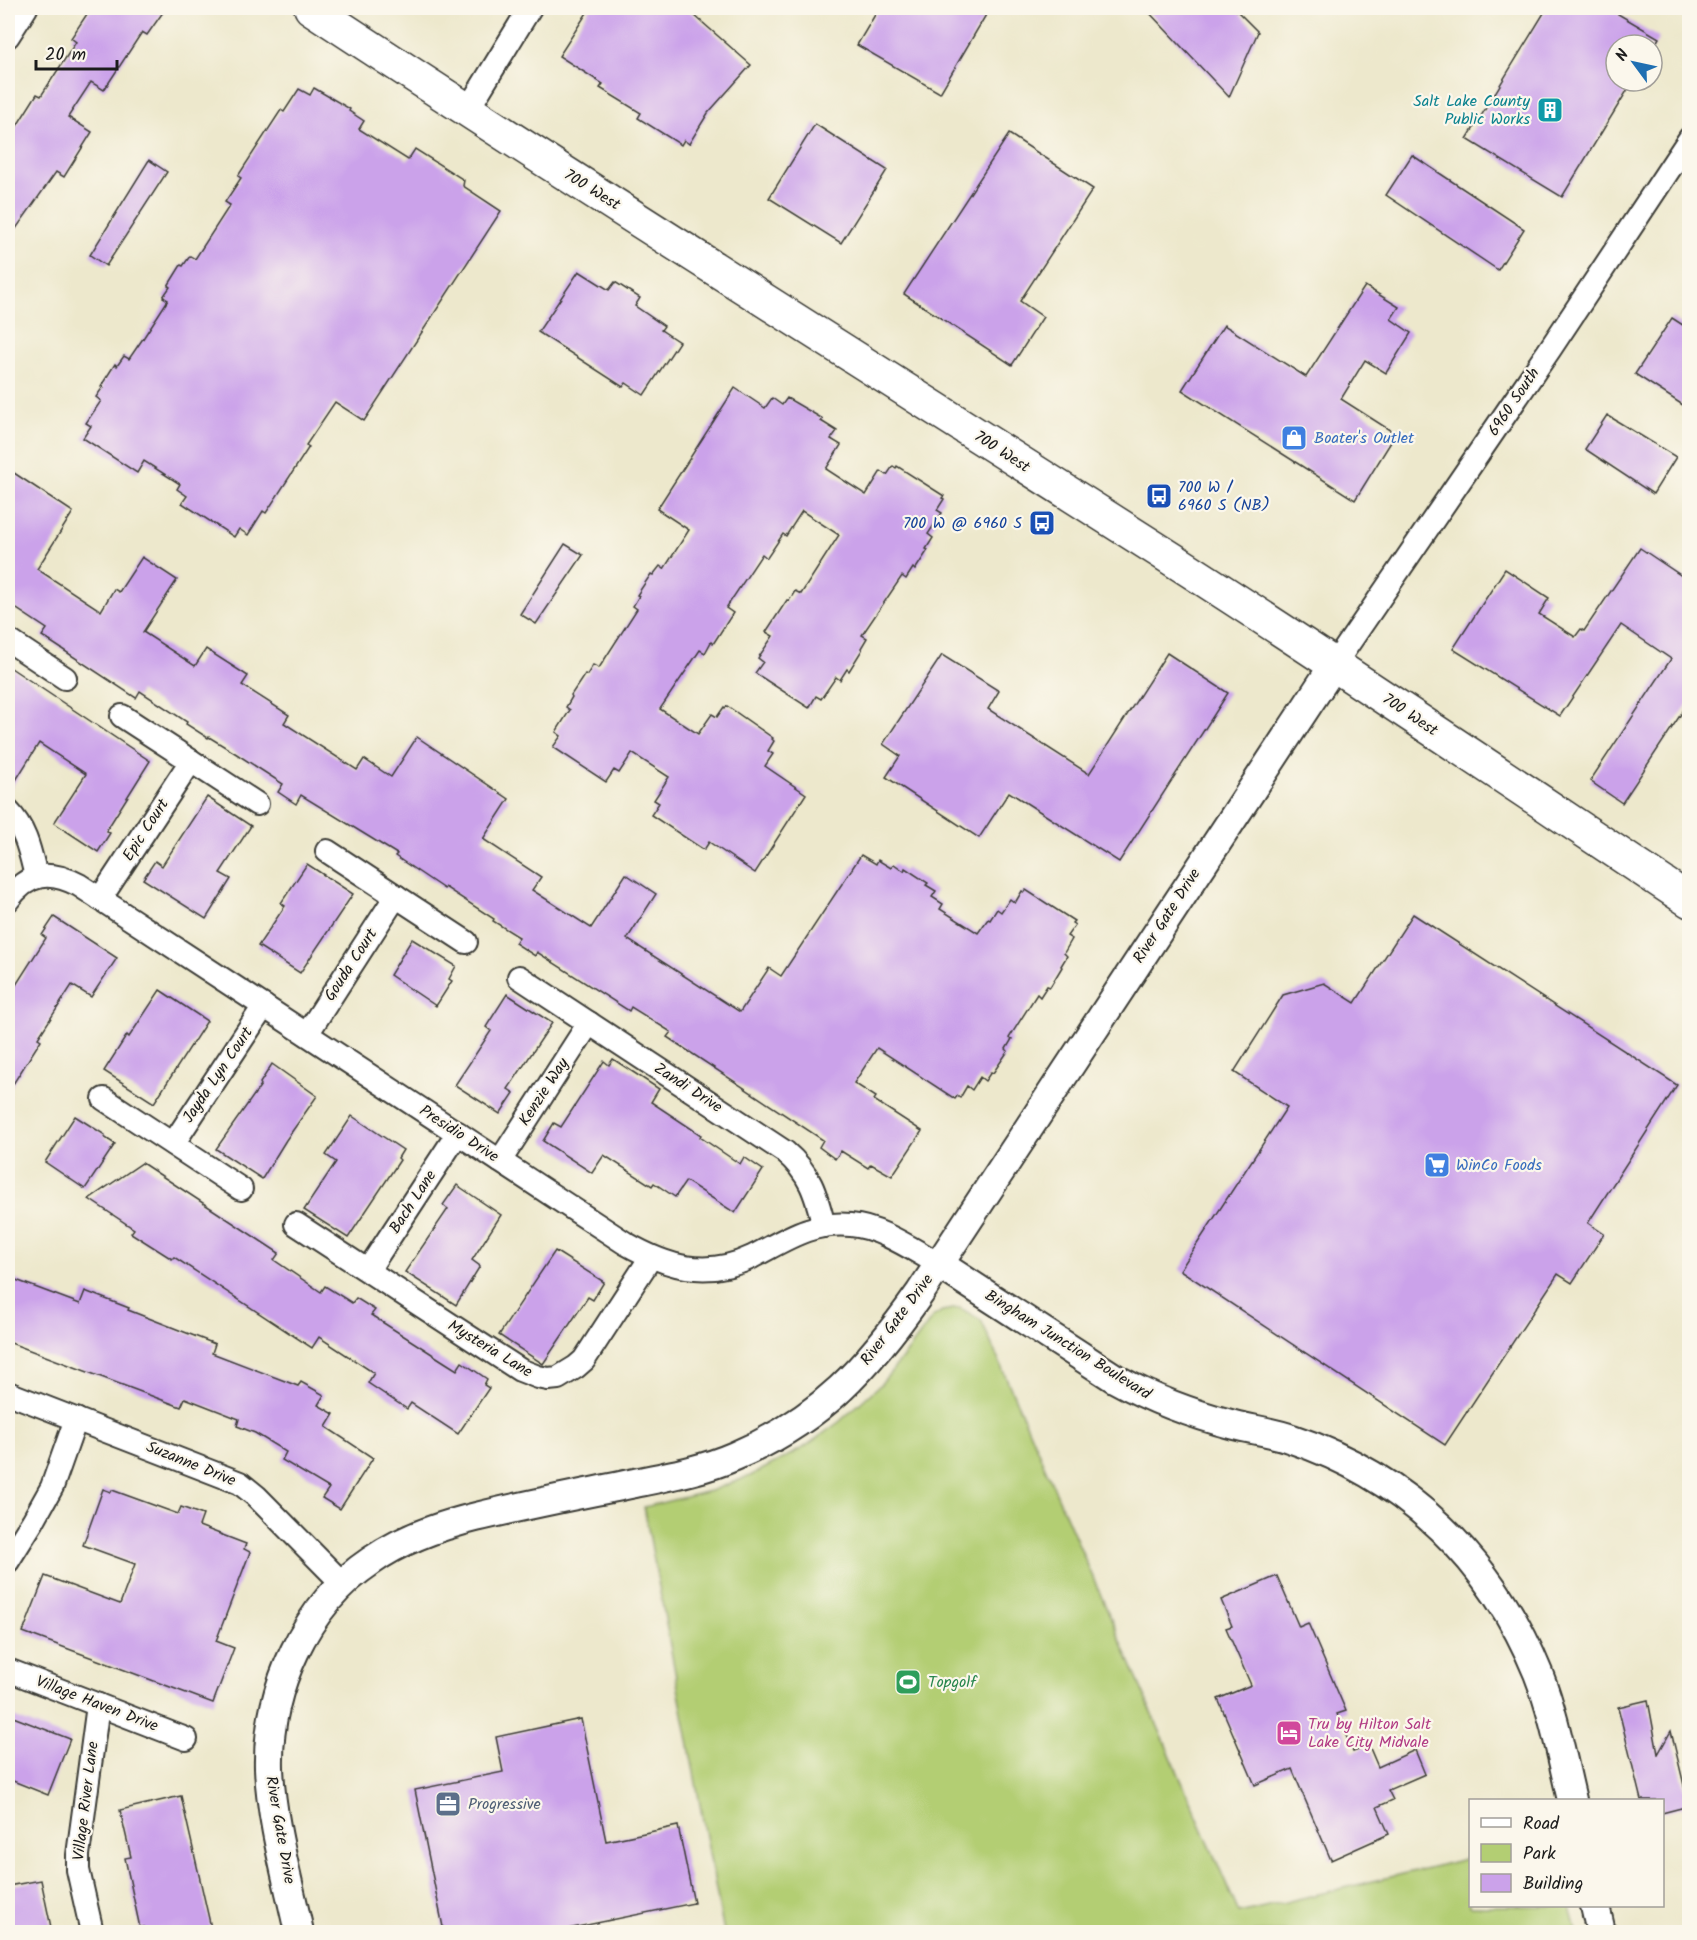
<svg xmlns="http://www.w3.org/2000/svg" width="1697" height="1940" viewBox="0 0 1697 1940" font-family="Kalam,sans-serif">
  <rect width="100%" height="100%" fill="#fbf7ec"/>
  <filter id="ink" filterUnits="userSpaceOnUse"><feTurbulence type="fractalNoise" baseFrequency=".0167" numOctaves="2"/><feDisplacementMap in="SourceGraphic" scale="12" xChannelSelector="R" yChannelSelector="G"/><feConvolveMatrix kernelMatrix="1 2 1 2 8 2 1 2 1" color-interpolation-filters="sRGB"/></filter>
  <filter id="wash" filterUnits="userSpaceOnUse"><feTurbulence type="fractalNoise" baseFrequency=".008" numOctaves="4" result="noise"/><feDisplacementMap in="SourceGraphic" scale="24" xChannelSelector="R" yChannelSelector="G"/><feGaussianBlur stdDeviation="1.35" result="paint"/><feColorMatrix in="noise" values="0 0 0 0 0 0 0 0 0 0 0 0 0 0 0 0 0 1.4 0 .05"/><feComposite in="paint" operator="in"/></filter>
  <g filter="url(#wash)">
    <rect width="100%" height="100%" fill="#ede8cc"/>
    <polygon fill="#b3ce73" stroke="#687548" stroke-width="1.5" points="960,1308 981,1320 1239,1913 1470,1858 1470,1906 1570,1906 1576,1932 724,1932 644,1507 710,1491 750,1476 803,1448 839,1422 880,1385 905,1355 933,1317 942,1311"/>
    <g id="blocks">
      <g fill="#cba2ea">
        <polygon points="91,8 166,8 147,35 142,32 104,90 91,82 68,117 92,132 64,177 56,172 8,240 8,140 37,94 41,96 76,42 71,38"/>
        <polygon points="590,8 686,8 751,65 708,113 689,144 684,140 681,145 638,118 641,113 600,88 603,84 559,56"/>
        <polygon points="879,8 990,8 940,93 857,45"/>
        <polygon points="1145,8 1234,8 1258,32 1229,97"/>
        <polygon points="1547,8 1608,8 1659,38 1652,50 1652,45 1616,45 1616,81 1633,81 1562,197 1467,139"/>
        <polygon points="314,88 350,109 349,111 364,121 359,129 408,160 415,149 464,180 463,186 501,211 364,421 335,402 306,445 309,447 266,513 263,511 248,535 239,529 234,537 182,503 187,496 177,489 180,484 144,461 137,473 83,438 91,426 86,423 101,401 96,397 103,387 101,386 115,364 117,366 124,356 129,359 144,337 168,300 163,297 170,287 168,286 181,265 183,266 190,256 195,259 230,205 225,202 241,178 238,176 281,110 284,112 299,89 310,95"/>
        <polygon points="815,124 887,170 841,243 769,198"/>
        <polygon points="1009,134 1093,189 1020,301 1043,317 1012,365 904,294"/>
        <polygon points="1412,155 1524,229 1498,270 1386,195"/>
        <polygon points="149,160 167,172 106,266 90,255"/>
        <polygon points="579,271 609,290 615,282 640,298 635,306 664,326 661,330 679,342 644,395 626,383 623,387 538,332"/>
        <polygon points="1365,286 1399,307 1391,319 1411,333 1386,373 1365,360 1341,399 1396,434 1355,500 1182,390 1224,325 1306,377"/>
        <polygon points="1672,318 1689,329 1689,409 1635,374"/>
        <polygon points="735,388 765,408 772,398 782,405 787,398 823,419 821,421 837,431 831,439 841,445 826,469 866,495 881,471 887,475 893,466 896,468 897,466 944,496 942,498 944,499 937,510 942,513 928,534 933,538 926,549 928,550 915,570 913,568 906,579 902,576 862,635 867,638 861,648 862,650 849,671 847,669 840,680 836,677 821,699 816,696 809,708 755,673 763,662 758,658 773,636 766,632 787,600 789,601 795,591 801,594 839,535 802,511 786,536 783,534 767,558 762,554 726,608 733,613 713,644 711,642 705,653 700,650 660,709 698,734 712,714 717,717 724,707 725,708 727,706 773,738 772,739 774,741 768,751 773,754 765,766 806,794 755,873 709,842 704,850 651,815 659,803 654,800 669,777 632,753 619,773 614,770 606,782 553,747 561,736 556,732 570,710 566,707 572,697 571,695 585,674 587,675 593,665 599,668 637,609 633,606 639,596 637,595 651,574 653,575 660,566 664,569 689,530 657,509"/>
        <polygon points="1607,415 1676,457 1653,494 1585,449"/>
        <polygon points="8,469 73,512 37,569 101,611 114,589 119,592 142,557 177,580 143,632 195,666 206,649 248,676 242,685 289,715 284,723 357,770 364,759 391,777 417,737 509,799 483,839 541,877 532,890 591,928 626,874 656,894 627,939 740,1012 769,968 781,976 861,855 876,864 878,860 891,868 894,864 904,871 905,868 928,883 926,885 936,891 932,897 943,904 940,909 978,933 988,919 990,920 997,909 1001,912 1010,899 1015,903 1022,891 1024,892 1026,890 1074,921 1072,923 1075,925 1067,936 1072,939 1064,953 1067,956 1061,966 1062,967 1050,987 1047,986 1040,997 1037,994 1009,1038 1012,1039 1006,1049 1008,1051 993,1073 991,1072 985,1081 980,1077 972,1090 967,1086 960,1098 957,1096 955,1099 877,1048 854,1083 876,1097 874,1100 922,1131 892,1176 871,1164 868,1168 841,1151 835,1159 819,1147 823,1140 667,1037 671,1032 631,1007 629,1011 537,952 535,956 515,943 519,937 493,921 494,919 445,887 444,889 395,856 397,854 301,795 296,804 278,792 283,784 235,753 209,737 208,738 186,724 187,722 140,691 136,698 42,636 47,629 8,603"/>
        <polygon points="565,544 583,555 536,624 520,614"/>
        <polygon points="1640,548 1689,581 1689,702 1622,803 1590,781 1671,659 1621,625 1560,716 1453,649 1505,569 1549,598 1539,614 1575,637 1581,629 1584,631"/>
        <polygon points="1167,653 1228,693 1119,862 1009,792 979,838 886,777 900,756 883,744 942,655 999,691 988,709 1089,774"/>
        <polygon points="8,666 150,761 106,831 110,833 98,852 54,823 86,774 39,743 8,793"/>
        <polygon points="207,797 251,826 220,873 231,879 206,919 143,879 155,861 162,866"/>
        <polygon points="307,864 353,894 300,973 258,946 285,906 281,903"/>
        <polygon points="1413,914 1677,1085 1588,1223 1604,1234 1572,1283 1558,1274 1445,1445 1180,1270 1287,1107 1234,1072 1283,995 1324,983 1355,1003"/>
        <polygon points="54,917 117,958 91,997 72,985 38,1038 41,1040 8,1092 8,980 16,985 46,938 42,935"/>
        <polygon points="412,939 456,966 449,979 452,981 436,1006 390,975"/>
        <polygon points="160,990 207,1021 154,1103 104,1071 127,1035 129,1037"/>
        <polygon points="507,994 552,1023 508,1089 514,1093 500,1114 455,1085 491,1031 486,1027"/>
        <polygon points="613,1059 659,1089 651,1102 701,1135 700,1137 740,1164 744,1157 763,1170 735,1213 686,1181 675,1197 654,1183 652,1186 604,1155 592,1173 543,1141 554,1123 561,1127 604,1061 609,1065"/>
        <polygon points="272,1064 317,1096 286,1140 262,1179 216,1149 261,1085 260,1083"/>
        <polygon points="75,1116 105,1135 104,1137 115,1144 85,1189 45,1162"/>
        <polygon points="352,1116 403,1150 398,1158 400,1160 348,1238 304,1210 336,1162 326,1155"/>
        <polygon points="142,1163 279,1253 274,1260 321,1292 325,1286 352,1303 356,1298 375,1310 371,1315 446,1363 457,1370 462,1362 487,1379 484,1385 489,1388 458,1434 411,1403 407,1409 368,1383 374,1373 319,1337 312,1348 174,1257 172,1259 131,1233 134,1229 89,1199"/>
        <polygon points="457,1185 501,1215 472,1260 480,1266 456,1305 405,1272 448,1209 443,1205"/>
        <polygon points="555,1251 604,1282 593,1300 588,1297 543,1364 499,1335"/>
        <polygon points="8,1277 80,1304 85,1291 129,1308 128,1310 215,1344 212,1353 298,1386 301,1382 324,1395 318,1405 334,1414 326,1427 373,1458 340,1509 322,1498 329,1488 282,1460 286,1452 255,1433 237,1426 239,1419 185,1398 181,1407 8,1342"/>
        <polygon points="103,1489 111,1492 112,1490 178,1514 181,1507 203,1515 199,1526 246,1544 244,1549 250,1552 216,1641 234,1648 213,1703 23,1632 45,1576 120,1604 135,1564 83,1545"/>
        <polygon points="1277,1576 1299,1627 1308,1623 1346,1711 1337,1714 1353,1752 1369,1746 1378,1767 1415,1750 1425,1774 1388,1790 1393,1800 1377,1807 1389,1834 1331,1860 1292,1769 1255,1785 1218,1699 1251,1685 1226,1628 1232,1626 1221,1600"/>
        <polygon points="1648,1700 1658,1754 1671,1731 1689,1806 1662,1813 1662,1800 1641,1800 1618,1707"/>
        <polygon points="8,1715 70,1739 48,1795 8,1779"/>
        <polygon points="581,1719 606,1841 678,1826 694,1903 553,1932 444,1932 415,1790 503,1772 496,1737"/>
        <polygon points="181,1796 212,1932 145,1932 144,1927 140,1928 125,1858 131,1857 120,1810"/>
        <polygon points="41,1880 52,1932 8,1932 8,1886"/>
      </g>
    </g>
  </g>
  <g filter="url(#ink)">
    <use href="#blocks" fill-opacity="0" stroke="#3b3b36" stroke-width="1.5"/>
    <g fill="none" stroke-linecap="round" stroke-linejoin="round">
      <g stroke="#3b3b36" stroke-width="26">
        <g id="minor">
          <polyline points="8,36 26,8"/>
          <polyline points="467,111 530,8"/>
          <polyline points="8,640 65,678"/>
          <polyline points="1334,665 1550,349 1690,138"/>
          <polyline points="122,716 257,804"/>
          <path d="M8,811C26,829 30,852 36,876"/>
          <polyline points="327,851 466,942"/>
          <polyline points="100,899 191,761"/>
          <path d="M8,900C28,872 50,870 79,885L625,1243C667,1267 706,1279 752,1257C785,1240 811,1221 851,1225C880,1227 913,1250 939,1264"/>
          <path d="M519,977L785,1152C810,1173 816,1194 824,1226"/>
          <polyline points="307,1034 396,896"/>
          <polyline points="104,1099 241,1189"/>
          <polyline points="173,1144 264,1006"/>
          <polyline points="500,1161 589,1023"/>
          <polyline points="296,1224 520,1370 538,1377 548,1379 558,1378 576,1367 584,1360 651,1257"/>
          <polyline points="368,1270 458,1133"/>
          <polyline points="8,1393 240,1483 256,1496 343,1584"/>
          <polyline points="8,1561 33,1521 52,1487 76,1419"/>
          <polyline points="8,1670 186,1739"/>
          <polyline points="92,1932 78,1870 78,1855 98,1705"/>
        </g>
      </g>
      <g stroke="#3b3b36" stroke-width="32">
        <g id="tertiary">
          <path d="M939,1264L1116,1379C1154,1400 1192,1414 1234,1425C1253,1430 1273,1432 1292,1439C1407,1477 1492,1560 1538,1673C1554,1714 1562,1758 1572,1800"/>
          <polyline points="1595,1906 1601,1932"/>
          <path d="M299,1932C288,1880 271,1821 269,1768C267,1690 305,1605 371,1561C402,1539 439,1526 476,1517C529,1504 582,1494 635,1483C669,1476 703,1470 735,1456C821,1420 868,1367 920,1293L1334,665"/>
        </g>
      </g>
      <g stroke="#3b3b36" stroke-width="36">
        <path id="secondary" d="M311,8C598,197 890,379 1180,564C1351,674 1520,788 1690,901"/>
      </g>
      <use href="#minor" stroke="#fff" stroke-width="22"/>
      <use href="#tertiary" stroke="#fff" stroke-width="28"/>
      <use href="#secondary" stroke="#fff" stroke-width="33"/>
    </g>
  </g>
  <defs>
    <g id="building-square" transform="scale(1.35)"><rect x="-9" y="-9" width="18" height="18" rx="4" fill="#0f9aa8" stroke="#fbf7ec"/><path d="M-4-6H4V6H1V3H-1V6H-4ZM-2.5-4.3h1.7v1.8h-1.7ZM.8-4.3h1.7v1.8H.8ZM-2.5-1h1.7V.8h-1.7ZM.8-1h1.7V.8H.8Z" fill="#fff"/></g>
    <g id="shop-square" transform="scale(1.35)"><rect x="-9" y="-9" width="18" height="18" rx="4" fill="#3f7fe0" stroke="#fbf7ec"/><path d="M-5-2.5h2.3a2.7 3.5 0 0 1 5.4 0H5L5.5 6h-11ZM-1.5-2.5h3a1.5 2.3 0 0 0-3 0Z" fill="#fff"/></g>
    <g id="bus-square" transform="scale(1.35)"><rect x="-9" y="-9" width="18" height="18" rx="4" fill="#1a4fb4" stroke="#fbf7ec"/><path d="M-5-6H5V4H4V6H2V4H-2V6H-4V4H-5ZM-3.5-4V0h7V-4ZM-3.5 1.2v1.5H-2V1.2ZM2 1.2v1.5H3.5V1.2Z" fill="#fff"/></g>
    <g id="supermarket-square" transform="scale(1.35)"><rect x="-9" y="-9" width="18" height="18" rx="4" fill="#3f7fe0" stroke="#fbf7ec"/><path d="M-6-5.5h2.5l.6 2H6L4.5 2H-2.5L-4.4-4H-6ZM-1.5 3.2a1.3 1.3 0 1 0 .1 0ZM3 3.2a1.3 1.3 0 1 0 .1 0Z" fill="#fff"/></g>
    <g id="stadium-square" transform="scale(1.35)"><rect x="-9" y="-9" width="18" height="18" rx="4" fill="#2e9e5b" stroke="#fbf7ec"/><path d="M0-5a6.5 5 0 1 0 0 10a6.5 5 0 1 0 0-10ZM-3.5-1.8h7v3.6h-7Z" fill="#fff"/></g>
    <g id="hotel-square" transform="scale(1.35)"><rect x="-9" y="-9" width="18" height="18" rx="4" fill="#d1479c" stroke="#fbf7ec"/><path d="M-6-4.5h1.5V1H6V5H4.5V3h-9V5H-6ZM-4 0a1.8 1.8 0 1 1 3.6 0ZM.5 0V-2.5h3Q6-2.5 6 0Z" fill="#fff"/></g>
    <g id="office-square" transform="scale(1.35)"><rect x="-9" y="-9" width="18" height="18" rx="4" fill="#5c6f8a" stroke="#fbf7ec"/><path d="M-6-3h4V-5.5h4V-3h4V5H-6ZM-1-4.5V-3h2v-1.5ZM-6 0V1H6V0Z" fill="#fff"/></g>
  </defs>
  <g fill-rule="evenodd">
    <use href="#building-square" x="1550" y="110"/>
    <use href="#shop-square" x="1294" y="438"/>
    <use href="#bus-square" x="1159" y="496"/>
    <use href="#bus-square" x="1042" y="523"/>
    <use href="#supermarket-square" x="1437" y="1165"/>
    <use href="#stadium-square" x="908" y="1682"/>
    <use href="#hotel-square" x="1289" y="1733"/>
    <use href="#office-square" x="448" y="1804"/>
  </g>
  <g text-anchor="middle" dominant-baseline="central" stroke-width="4.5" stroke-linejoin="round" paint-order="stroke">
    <g font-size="16" fill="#0d838f" stroke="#fbf7ec" text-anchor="end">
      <text x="1530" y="101">Salt Lake County<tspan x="1530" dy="18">Public Works</tspan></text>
    </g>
    <g font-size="16" fill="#1c1c1c" stroke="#fbf7ec">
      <text transform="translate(592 190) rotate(32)">700 West</text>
      <text transform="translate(1514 402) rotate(-56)">6960 South</text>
      <text transform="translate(1002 452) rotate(33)">700 West</text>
      <text transform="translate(1410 715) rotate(34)">700 West</text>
      <text transform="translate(146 830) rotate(-57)">Epic Court</text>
      <text transform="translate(1167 916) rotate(-57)">River Gate Drive</text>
      <text transform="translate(351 965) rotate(-57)">Gouda Court</text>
      <text transform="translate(218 1075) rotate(-56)">Jayda Lyn Court</text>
      <text transform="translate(688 1088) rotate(33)">Zandi Drive</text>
      <text transform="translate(544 1092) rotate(-57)">Kenzie Way</text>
      <text transform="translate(459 1134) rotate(33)">Presidio Drive</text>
      <text transform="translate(413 1202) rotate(-57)">Bach Lane</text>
      <text transform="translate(897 1320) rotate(-53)">River Gate Drive</text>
      <text transform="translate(1068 1345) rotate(32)">Bingham Junction Boulevard</text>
      <text transform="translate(490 1349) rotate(31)">Mysteria Lane</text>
      <text transform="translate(191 1464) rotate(22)">Suzanne Drive</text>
      <text transform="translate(97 1704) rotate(21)">Village Haven Drive</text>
      <text transform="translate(86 1801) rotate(-83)">Village River Lane</text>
      <text transform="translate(280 1830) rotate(80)">River Gate Drive</text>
    </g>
    <g font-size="16" fill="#366cbe" stroke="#fbf7ec" text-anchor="start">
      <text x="1314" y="438">Boater's Outlet</text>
      <text x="1456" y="1165">WinCo Foods</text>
    </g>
    <g font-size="16" fill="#164399" stroke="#fbf7ec" text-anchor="start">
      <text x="1178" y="487">700 W /<tspan x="1178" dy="18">6960 S (NB)</tspan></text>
      <text x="1022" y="523" text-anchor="end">700 W @ 6960 S</text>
    </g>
    <g font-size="16" fill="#27864d" stroke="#fbf7ec" text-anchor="start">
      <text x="928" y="1682">Topgolf</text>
    </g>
    <g font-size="16" fill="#b23c85" stroke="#fbf7ec" text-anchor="start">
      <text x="1308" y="1724">Tru by Hilton Salt<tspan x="1308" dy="18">Lake City Midvale</tspan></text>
    </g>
    <g font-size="16" fill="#4e5e75" stroke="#fbf7ec" text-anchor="start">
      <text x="468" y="1804">Progressive</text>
    </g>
  </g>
  <rect width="1697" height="1940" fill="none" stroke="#fbf7ec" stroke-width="30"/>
  <rect x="1469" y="1799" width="195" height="108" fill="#fbf7ec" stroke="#a29f99" stroke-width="1.5"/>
  <rect x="1481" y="1818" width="30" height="9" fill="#ffffff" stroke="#a29f99" stroke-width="1.5"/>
  <text x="1523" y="1829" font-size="18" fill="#1c1c1c">Road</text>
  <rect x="1481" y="1844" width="30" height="18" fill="#b3ce73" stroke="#a29f99" stroke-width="1.5"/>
  <text x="1523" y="1859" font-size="18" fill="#1c1c1c">Park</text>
  <rect x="1481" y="1874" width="30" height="18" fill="#cba2ea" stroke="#a29f99" stroke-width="1.5"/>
  <text x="1523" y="1889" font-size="18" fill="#1c1c1c">Building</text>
  <g transform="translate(1634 63) rotate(303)"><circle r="28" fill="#fbf7ec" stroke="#a29f99" stroke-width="1.5"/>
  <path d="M0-4.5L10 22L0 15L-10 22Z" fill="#1f6fb2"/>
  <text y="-9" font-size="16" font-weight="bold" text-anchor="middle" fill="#1c1c1c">N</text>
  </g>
  <path d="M36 60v9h81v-9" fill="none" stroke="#1c1c1c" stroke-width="3"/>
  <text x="45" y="60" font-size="18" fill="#1c1c1c" stroke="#fbf7ec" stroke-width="4.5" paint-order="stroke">20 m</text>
</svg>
